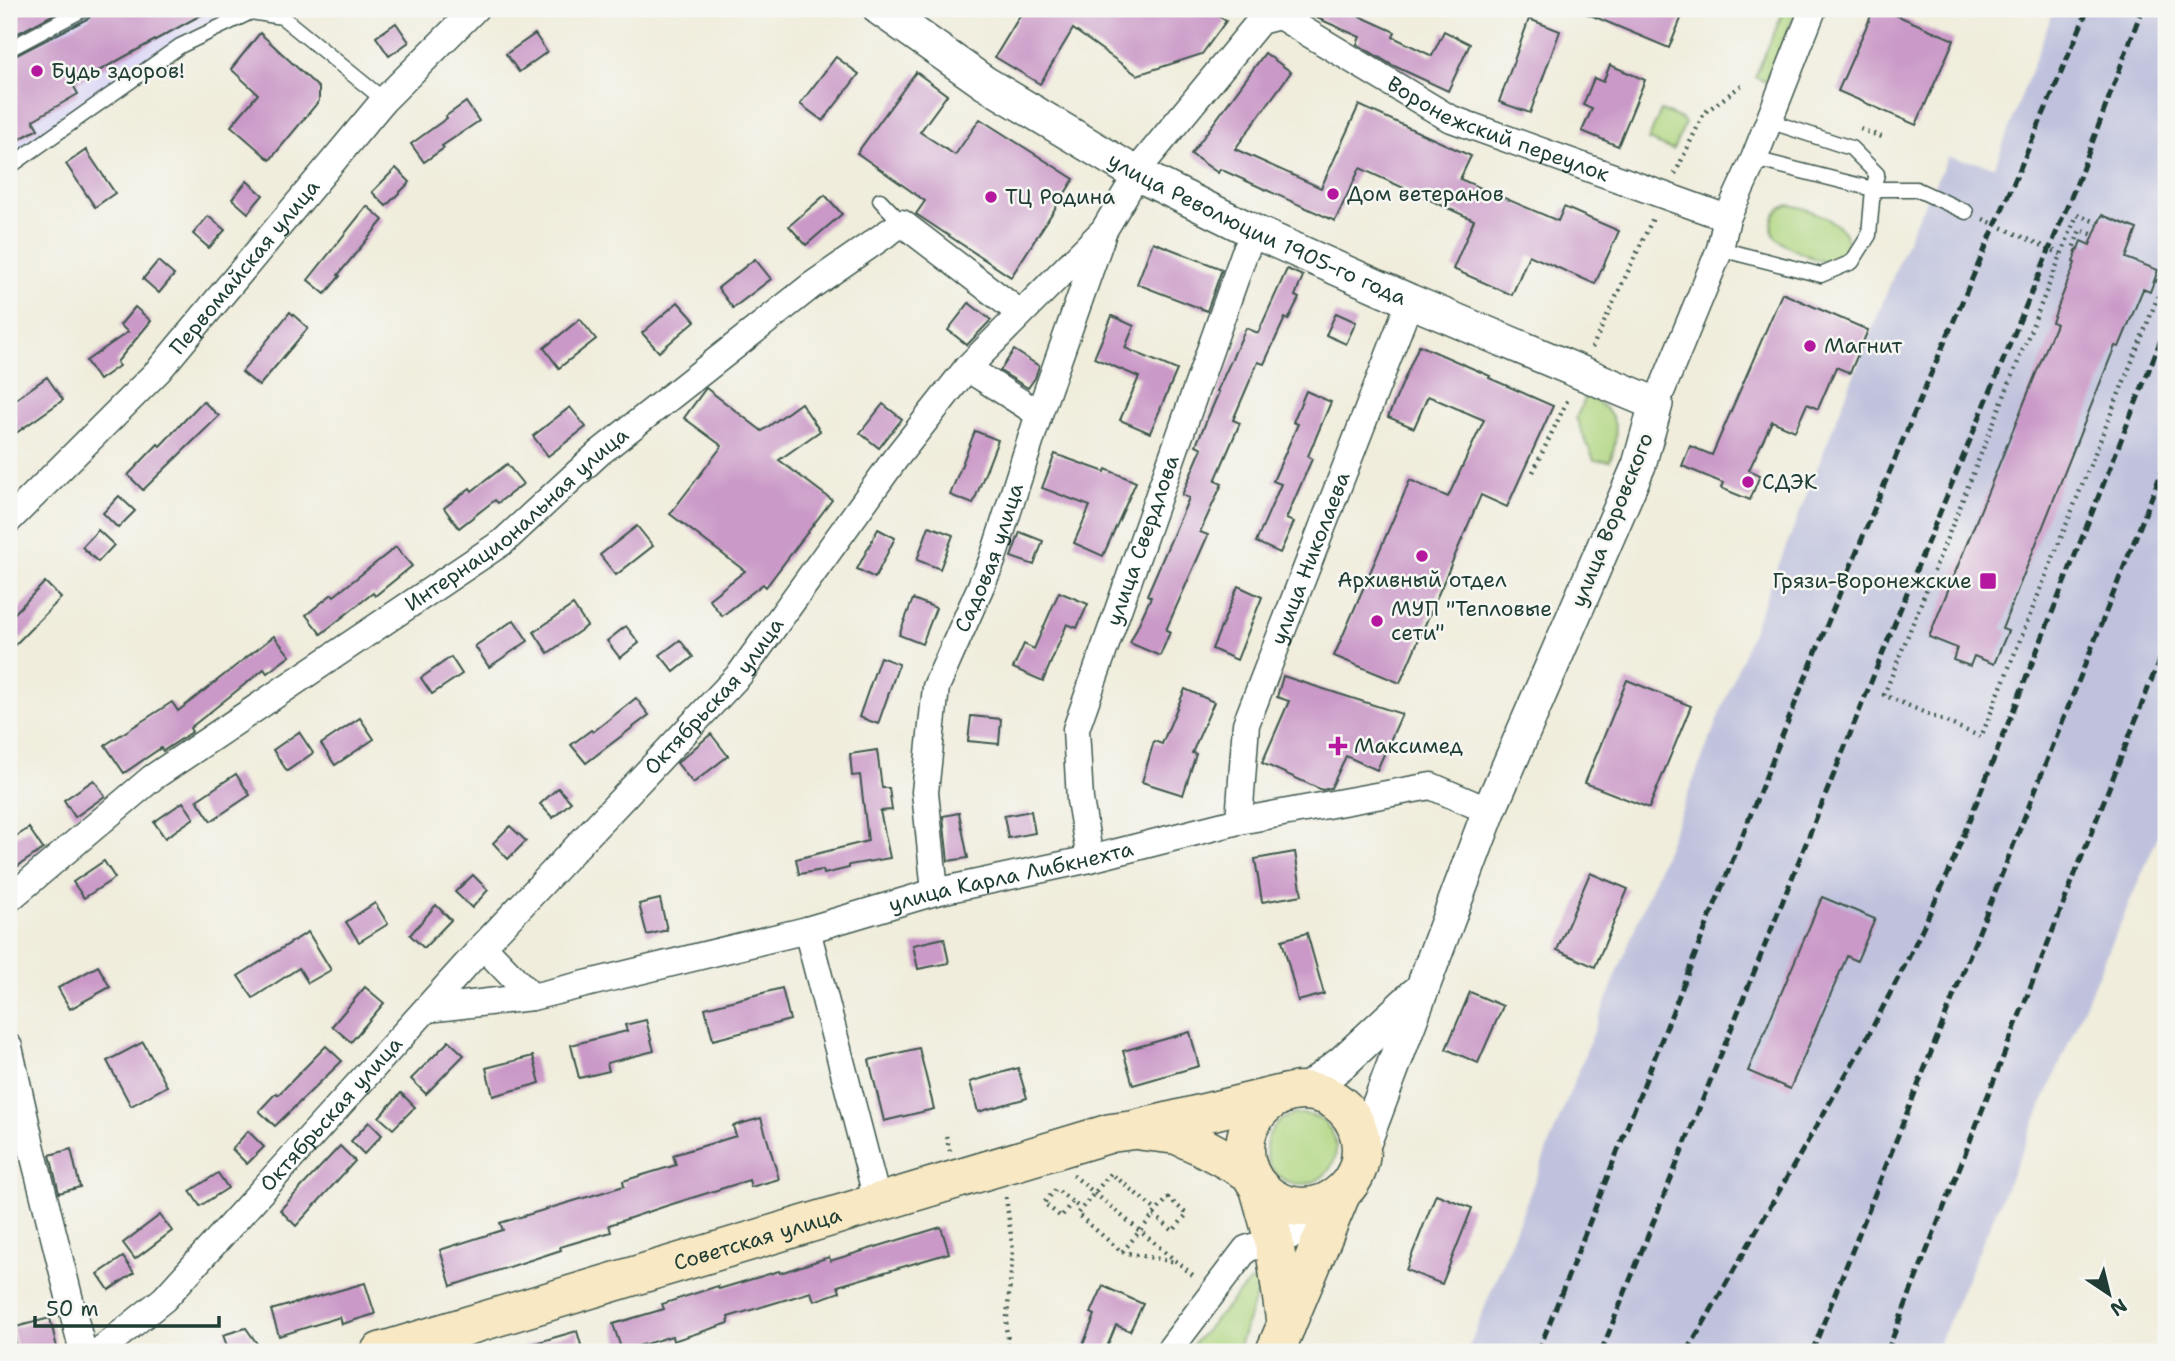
<svg xmlns="http://www.w3.org/2000/svg" width="2175" height="1361" viewBox="0 0 2175 1361" font-family="'Shantell Sans',sans-serif">
  <rect width="100%" height="100%" fill="#f6f6f2"/>
  <filter id="ink" filterUnits="userSpaceOnUse"><feTurbulence type="fractalNoise" baseFrequency=".0143" numOctaves="2"/><feDisplacementMap in="SourceGraphic" scale="14" xChannelSelector="R" yChannelSelector="G"/><feConvolveMatrix kernelMatrix="1 2 1 2 8 2 1 2 1" color-interpolation-filters="sRGB"/></filter>
  <filter id="wash" filterUnits="userSpaceOnUse"><feTurbulence type="fractalNoise" baseFrequency=".00686" numOctaves="4" result="noise"/><feDisplacementMap in="SourceGraphic" scale="28" xChannelSelector="R" yChannelSelector="G"/><feGaussianBlur stdDeviation="1.57" result="paint"/><feColorMatrix in="noise" values="0 0 0 0 0 0 0 0 0 0 0 0 0 0 0 0 0 1.4 0 .05"/><feComposite in="paint" operator="in"/></filter>
  <g filter="url(#wash)">
    <rect width="100%" height="100%" fill="#f0eddc"/>
    <polygon fill="#dad6f7" points="9,9 228,9 173,44 9,160"/>
    <polygon fill="#c0c2dd" points="2054,9 2166,9 2166,818 1935,1352 1467,1352 1911,231 1948,157 1995,166"/>
    <g fill="#b0d680" stroke="#688a5a" stroke-width="2">
      <polygon points="1787,9 1797,9 1766,82 1755,77 1784,10"/>
      <polygon points="1661,110 1683,120 1685,124 1673,150 1648,140"/>
      <path d="M1789,205C1806,207 1859,226 1845,251C1841,256 1834,262 1827,262C1819,262 1788,247 1782,243C1765,231 1771,210 1789,205Z"/>
      <path d="M1586,396C1618,411 1621,430 1610,461L1594,460L1576,418Z"/>
      <circle cx="1301" cy="1149" r="35"/>
      <polygon points="1250,1281 1260,1283 1237,1352 1186,1352"/>
    </g>
    <g id="blocks">
      <g fill="#ca99c7">
        <polygon points="9,9 64,9 9,38"/>
        <polygon points="94,9 212,9 73,85 78,94 33,120 38,129 9,145 9,59 89,18"/>
        <polygon points="1024,9 1208,9 1226,21 1202,54 1137,75 1073,29 1040,84 995,57"/>
        <polygon points="1300,9 1344,9 1395,32 1393,37 1432,56 1444,31 1470,44 1448,91 1392,65 1357,44 1360,37 1306,13"/>
        <polygon points="1576,9 1685,9 1669,48"/>
        <polygon points="1874,9 1882,9 1954,40 1916,125 1838,91"/>
        <polygon points="1529,19 1560,31 1530,113 1499,102"/>
        <polygon points="396,23 409,42 389,56 376,37"/>
        <polygon points="260,33 319,88 319,101 270,160 231,126 258,94 231,69"/>
        <polygon points="535,34 547,52 519,72 506,54"/>
        <polygon points="1265,53 1291,72 1235,149 1321,188 1359,105 1471,156 1460,179 1558,221 1564,207 1619,231 1595,284 1529,255 1512,295 1453,269 1474,220 1360,168 1335,221 1220,169 1218,173 1191,154"/>
        <polygon points="836,57 859,74 823,121 800,104"/>
        <polygon points="1610,65 1645,80 1618,146 1582,131 1592,109 1583,105 1594,78 1603,82"/>
        <polygon points="916,72 947,95 920,132 955,155 980,119 1074,179 1011,277 916,214 925,201 857,153"/>
        <polygon points="466,102 479,121 442,146 444,148 424,162 411,144 447,118 446,116"/>
        <polygon points="86,150 115,193 95,207 66,164"/>
        <polygon points="396,168 410,182 386,206 372,192"/>
        <polygon points="247,181 263,195 248,213 232,199"/>
        <polygon points="825,195 842,214 806,245 789,226"/>
        <polygon points="367,206 383,220 338,275 340,276 325,294 308,280"/>
        <polygon points="2102,215 2137,229 2126,258 2158,270 2150,292 2143,289 2119,347 2115,346 2002,629 2008,631 1994,664 1974,656 1970,666 1953,660 1957,648 1929,637 2056,324 2052,322 2075,263 2073,262 2081,241 2090,245"/>
        <polygon points="208,216 225,230 209,248 193,234"/>
        <polygon points="1153,242 1222,269 1207,311 1137,284"/>
        <polygon points="755,259 771,279 733,308 718,288"/>
        <polygon points="158,261 174,275 159,293 143,279"/>
        <polygon points="1287,269 1303,276 1295,296 1299,298 1288,320 1285,318 1264,364 1258,362 1233,420 1240,423 1215,481 1222,484 1200,532 1208,535 1166,630 1170,632 1160,656 1130,643 1151,597 1147,595 1189,498 1182,495 1202,448 1196,445 1219,392 1217,391 1246,328 1258,333"/>
        <polygon points="1782,293 1868,330 1850,373 1836,367 1818,409 1807,404 1795,431 1772,421 1749,470 1760,475 1750,500 1721,488 1723,483 1682,466 1690,446 1712,455"/>
        <polygon points="678,302 695,321 659,352 642,333"/>
        <polygon points="969,303 991,320 967,345 948,330"/>
        <polygon points="135,307 151,321 117,362 119,366 99,380 86,361 128,332 120,325"/>
        <polygon points="290,312 308,328 259,386 242,372"/>
        <polygon points="1336,313 1356,322 1346,344 1326,335"/>
        <polygon points="1112,316 1134,326 1125,348 1177,370 1150,433 1120,420 1139,377 1094,358"/>
        <polygon points="580,319 596,339 559,368 544,348"/>
        <polygon points="1419,345 1490,376 1489,378 1553,406 1507,507 1481,495 1400,683 1334,656 1410,480 1448,497 1484,420 1428,396 1414,428 1388,417"/>
        <polygon points="1014,350 1039,366 1035,378 1028,388 1000,371"/>
        <polygon points="47,377 63,400 9,438 9,404"/>
        <polygon points="706,388 762,431 801,403 820,431 779,460 832,500 766,587 763,584 722,616 709,599 745,571 670,514 722,446 684,418"/>
        <polygon points="1306,391 1331,402 1308,456 1312,459 1286,519 1294,522 1280,553 1256,542 1281,484 1273,481 1298,424 1293,422"/>
        <polygon points="203,401 219,416 143,490 128,475 158,444 160,446"/>
        <polygon points="883,404 902,419 879,448 860,433"/>
        <polygon points="570,407 586,427 548,456 533,436"/>
        <polygon points="975,431 998,440 973,504 950,495"/>
        <polygon points="1055,454 1105,472 1106,469 1136,482 1103,556 1074,543 1090,506 1042,488"/>
        <polygon points="507,464 523,484 498,503 495,500 459,528 444,508 470,488 472,491"/>
        <polygon points="119,496 135,511 118,528 103,513"/>
        <polygon points="637,526 653,546 616,575 600,555"/>
        <polygon points="929,526 953,535 940,569 917,560"/>
        <polygon points="878,529 895,538 875,578 857,569"/>
        <polygon points="98,530 114,545 98,562 82,547"/>
        <polygon points="1020,532 1043,541 1034,565 1011,557"/>
        <polygon points="396,547 412,566 375,596 373,593 321,634 306,615 332,594 334,596"/>
        <polygon points="45,582 61,598 9,651 9,619"/>
        <polygon points="1238,586 1262,597 1237,660 1212,649"/>
        <polygon points="1059,592 1088,604 1077,628 1067,624 1043,681 1013,668 1024,644 1034,649"/>
        <polygon points="913,599 936,608 922,644 899,635"/>
        <polygon points="573,605 587,626 548,653 534,632"/>
        <polygon points="514,620 528,641 489,667 475,646"/>
        <polygon points="626,626 639,643 620,658 607,641"/>
        <polygon points="274,636 290,656 267,673 264,669 190,728 192,732 163,751 161,748 124,773 105,745 172,702 178,711"/>
        <polygon points="680,640 693,657 674,672 660,655"/>
        <polygon points="451,657 462,674 432,694 421,678"/>
        <polygon points="880,657 899,664 878,724 859,717"/>
        <polygon points="1283,676 1402,714 1377,770 1346,756 1331,788 1322,790 1262,763 1289,701 1277,697"/>
        <polygon points="1627,680 1691,706 1649,808 1585,783"/>
        <polygon points="1185,689 1214,702 1192,753 1196,754 1183,795 1142,782 1154,741 1162,744"/>
        <polygon points="636,698 649,715 586,763 571,745 591,730 593,732"/>
        <polygon points="971,716 1001,719 999,744 968,741"/>
        <polygon points="360,718 374,739 335,765 321,744"/>
        <polygon points="299,732 313,753 287,771 273,750"/>
        <polygon points="711,734 728,756 693,783 677,763"/>
        <polygon points="877,750 882,788 889,788 892,810 880,811 890,858 849,865 849,868 824,874 823,870 799,874 796,859 868,841 860,775 852,776 850,754"/>
        <polygon points="236,774 250,795 211,821 197,800"/>
        <polygon points="94,780 105,796 75,817 64,800"/>
        <polygon points="558,788 571,802 553,818 540,804"/>
        <polygon points="183,802 194,818 165,838 154,822"/>
        <polygon points="1031,811 1035,833 1008,838 1004,816"/>
        <polygon points="959,813 968,858 948,861 943,816"/>
        <polygon points="510,826 526,841 508,859 493,843"/>
        <polygon points="29,828 43,849 9,872 9,841"/>
        <polygon points="1295,852 1302,895 1262,902 1255,859"/>
        <polygon points="104,861 115,878 84,898 73,882"/>
        <polygon points="1590,873 1628,889 1595,967 1557,950"/>
        <polygon points="473,875 488,890 472,908 455,892"/>
        <polygon points="1822,897 1875,919 1857,961 1847,956 1790,1089 1748,1071"/>
        <polygon points="660,899 667,930 647,935 639,904"/>
        <polygon points="375,903 388,924 359,942 346,922"/>
        <polygon points="436,905 451,920 424,948 410,935"/>
        <polygon points="308,932 331,970 308,983 299,968 253,998 238,976"/>
        <polygon points="1307,933 1324,994 1298,1001 1282,940"/>
        <polygon points="944,938 949,963 918,969 913,945"/>
        <polygon points="98,966 110,987 70,1009 58,988"/>
        <polygon points="365,987 384,1003 351,1042 332,1026"/>
        <polygon points="782,988 790,1020 713,1040 705,1008"/>
        <polygon points="1470,992 1503,1006 1478,1063 1446,1049"/>
        <polygon points="646,1020 654,1051 607,1063 609,1071 579,1078 571,1045 627,1031 625,1025"/>
        <polygon points="1190,1032 1199,1066 1133,1085 1123,1051"/>
        <polygon points="449,1041 464,1055 426,1094 411,1079"/>
        <polygon points="143,1042 167,1086 131,1106 107,1061"/>
        <polygon points="326,1046 342,1061 275,1126 259,1111 276,1093 278,1095"/>
        <polygon points="919,1048 934,1109 884,1121 869,1060"/>
        <polygon points="533,1056 540,1083 493,1096 486,1068"/>
        <polygon points="1018,1068 1027,1098 978,1112 970,1082"/>
        <polygon points="401,1093 415,1107 393,1129 379,1117"/>
        <polygon points="761,1118 779,1179 751,1187 749,1180 666,1206 609,1225 611,1232 560,1247 561,1250 451,1286 440,1250 503,1230 500,1223 624,1186 623,1181 676,1165 673,1155 736,1136 733,1126"/>
        <polygon points="369,1122 382,1135 364,1154 351,1141"/>
        <polygon points="248,1131 264,1147 247,1164 232,1149"/>
        <polygon points="340,1146 355,1161 296,1226 280,1210"/>
        <polygon points="71,1149 80,1187 59,1193 50,1155"/>
        <polygon points="218,1173 228,1188 200,1206 190,1191"/>
        <polygon points="1436,1194 1472,1208 1442,1284 1406,1270"/>
        <polygon points="160,1215 172,1231 135,1259 123,1243"/>
        <polygon points="941,1227 949,1253 838,1286 840,1292 814,1301 811,1292 728,1317 729,1323 673,1341 672,1336 622,1351 613,1324 664,1309 662,1304 718,1286 719,1289 779,1271 780,1273 829,1257 830,1261"/>
        <polygon points="123,1257 134,1273 109,1290 98,1274"/>
        <polygon points="365,1283 375,1314 342,1324 340,1317 279,1336 271,1310"/>
        <polygon points="1103,1286 1143,1304 1130,1331 1116,1325 1105,1352 1080,1352 1095,1315 1091,1313"/>
        <polygon points="50,1318 58,1352 18,1352 12,1328"/>
        <polygon points="246,1328 260,1348 245,1352 229,1352 223,1335"/>
        <polygon points="577,1331 583,1352 522,1352 521,1347"/>
      </g>
    </g>
  </g>
  <g filter="url(#ink)">
    <use href="#blocks" fill-opacity="0" stroke="#3e574d" stroke-width="2"/>
    <g fill="none" stroke-linecap="round" stroke-linejoin="round">
      <g stroke="#3e574d" stroke-width="17">
        <g id="service">
          <polyline points="9,49 84,9"/>
          <polyline points="1769,121 1851,148 1877,174 1873,189 1916,189 1966,212"/>
          <polyline points="9,167 180,46 251,12 282,17 384,100"/>
          <polyline points="880,200 902,223"/>
          <polyline points="1720,249 1821,275 1852,262 1869,235 1873,189 1754,159"/>
        </g>
      </g>
      <g stroke="#3e574d" stroke-width="29">
        <g id="minor">
          <path id="s1" d="M1280,16L1449,118L1727,218"/>
          <polyline points="967,368 1039,414"/>
          <polyline points="1656,404 1720,249 1727,218 1754,159 1813,9"/>
          <path id="s2" d="M9,520L159,370L384,100L475,9"/>
          <path id="s3" d="M1239,821L1246,724L1410,301"/>
          <path id="s4" d="M1090,859L1080,800L1076,729L1244,254L1255,232"/>
          <path id="s5" d="M935,892L925,792L936,687L992,561L1039,414L1102,236"/>
          <path id="s6" d="M9,899L152,778L504,541L599,453L811,286L902,223L1020,313"/>
          <polyline points="807,930 873,1184 872,1204"/>
          <path id="s7" d="M532,997L807,930L935,892L1090,859L1239,821L1431,786L1489,811"/>
          <polyline points="427,1009 532,997 483,946"/>
          <polyline points="9,1047 31,1145 83,1352"/>
          <path id="s8" d="M98,1352L164,1299L483,946L740,674L895,459L967,368L1104,230L1145,161L1260,21L1280,16L1285,9"/>
          <polyline points="1168,1352 1246,1249 1326,1225"/>
        </g>
      </g>
      <g stroke="#3e574d" stroke-width="36">
        <g id="tertiary">
          <path id="s9" d="M880,9L985,83L1137,174L1255,232L1410,301L1656,404L1639,465L1489,811L1362,1149"/>
          <polyline points="1307,1090 1343,1062 1416,994"/>
        </g>
      </g>
      <g stroke="#3e574d" stroke-width="41">
        <g id="secondary">
          <circle cx="1303" cy="1149" r="58"/>
          <polyline points="1143,1131 1177,1135 1203,1147 1249,1172"/>
          <polyline points="1259,1188 1274,1241 1286,1326"/>
          <path id="s10" d="M380,1352L1111,1133L1134,1130L1283,1094"/>
          <polyline points="1275,1352 1341,1194"/>
        </g>
      </g>
      <g stroke="#3e574d" stroke-width="4.5" stroke-dasharray="2 5" stroke-linecap="butt">
        <polyline points="1860,129 1882,137"/>
        <polyline points="1675,174 1704,113 1742,85"/>
        <polyline points="1983,219 2061,254"/>
        <polyline points="2099,223 2077,215 1884,695 1981,737 2163,284 2154,280"/>
        <polyline points="2077,251 2073,249 2080,230 2094,235"/>
        <polyline points="1592,348 1654,216"/>
        <polyline points="1533,472 1569,397"/>
        <polyline points="946,1136 950,1151"/>
        <polyline points="1073,1175 1195,1277"/>
        <polyline points="1006,1197 1013,1251 1006,1328 1010,1352"/>
        <polyline points="1072,1202 1061,1217 1044,1203 1056,1189 1081,1209"/>
        <polyline points="1154,1215 1173,1231 1187,1214 1168,1198 1122,1252 1077,1214 1111,1173 1157,1211"/>
        <polyline points="1122,1252 1175,1262"/>
      </g>
      <use href="#service" stroke="#fff" stroke-width="14"/>
      <use href="#minor" stroke="#fff" stroke-width="26"/>
      <use href="#tertiary" stroke="#fff" stroke-width="33"/>
      <use href="#secondary" stroke="#f8e8c3" stroke-width="38"/>
      <g stroke="#1f3d34" stroke-width="5" stroke-dasharray="10 5" stroke-linecap="butt">
        <path d="M1538,1352C1646,1081 1751,809 1862,539C1934,361 2014,186 2088,9"/>
        <polyline points="1601,1352 1921,558 2079,178 2142,9"/>
        <polyline points="1687,1352 1868,1036 1908,959 1948,874 2166,327"/>
        <polyline points="1812,1352 2166,461"/>
        <polyline points="1887,1352 2166,643"/>
        <polyline points="2164,1352 2166,1346"/>
      </g>
    </g>
  </g>
  <g fill="#b5179e" stroke="#f6f6f2" stroke-width="2.5">
    <circle cx="37" cy="71" r="7"/>
    <circle cx="1333" cy="194" r="7"/>
    <circle cx="991" cy="197" r="7"/>
    <circle cx="1810" cy="346" r="7"/>
    <circle cx="1748" cy="482" r="7"/>
    <circle cx="1422" cy="556" r="7"/>
    <rect x="1979" y="572" width="18" height="18" rx="3.5"/>
    <circle cx="1377" cy="621" r="7"/>
    <path d="M1334.5 735.5h7v7h7v7h-7v7h-7v-7h-7v-7h7z"/>
  </g>
  <g text-anchor="middle" dominant-baseline="central" stroke-width="5" stroke-linejoin="round" paint-order="stroke">
    <g font-size="21" fill="#1f3d34" stroke="#f6f6f2" text-anchor="start">
      <text x="51" y="71">Будь здоров!</text>
      <text x="1347" y="194">Дом ветеранов</text>
      <text x="1005" y="197">ТЦ Родина</text>
      <text x="1824" y="346">Магнит</text>
      <text x="1762" y="482">СДЭК</text>
      <text x="1422" y="580" text-anchor="middle">Архивный отдел</text>
      <text x="1972" y="581" text-anchor="end">Грязи-Воронежские</text>
      <text x="1391" y="609">МУП "Тепловые<tspan x="1391" dy="24">сети"</tspan></text>
      <text x="1354" y="746">Максимед</text>
    </g>
    <g font-size="21" fill="#1f3d34" stroke="#f6f6f2">
      <text stroke="none"><textPath href="#s1" startOffset="247">Воронежский переулок</textPath></text>
      <text stroke="none"><textPath href="#s9" startOffset="438">улица Революции 1905-го года</textPath></text>
      <text stroke="none"><textPath href="#s2" startOffset="346">Первомайская улица</textPath></text>
      <text stroke="none"><textPath href="#s6" startOffset="635">Интернациональная улица</textPath></text>
      <text transform="translate(1612 520) rotate(-68)">улица Воровского</text>
      <text stroke="none"><textPath href="#s4" startOffset="331">улица Свердлова</textPath></text>
      <text stroke="none"><textPath href="#s5" startOffset="346">Садовая улица</textPath></text>
      <text stroke="none"><textPath href="#s3" startOffset="275">улица Николаева</textPath></text>
      <text stroke="none"><textPath href="#s8" startOffset="901">Октябрьская улица</textPath></text>
      <text stroke="none"><textPath href="#s7" startOffset="494">улица Карла Либкнехта</textPath></text>
      <text stroke="none"><textPath href="#s8" startOffset="334">Октябрьская улица</textPath></text>
      <text stroke="none"><textPath href="#s10" startOffset="394">Советская улица</textPath></text>
    </g>
  </g>
  <rect width="2175" height="1361" fill="none" stroke="#f6f6f2" stroke-width="35"/>
  <g transform="translate(2109 1294) rotate(145)" stroke="#f6f6f2" stroke-width="5" paint-order="stroke">
  <path d="M0-5L12 26L0 18L-12 26Z" fill="#1f3d34"/>
  <text y="-10" font-size="19" font-weight="bold" text-anchor="middle" fill="#1f3d34">N</text>
  </g>
  <path d="M35 1316v10h184v-10" fill="none" stroke="#1f3d34" stroke-width="3.5"/>
  <text x="46" y="1316" font-size="21" fill="#1f3d34" stroke="#f6f6f2" stroke-width="5" paint-order="stroke">50 m</text>
</svg>
